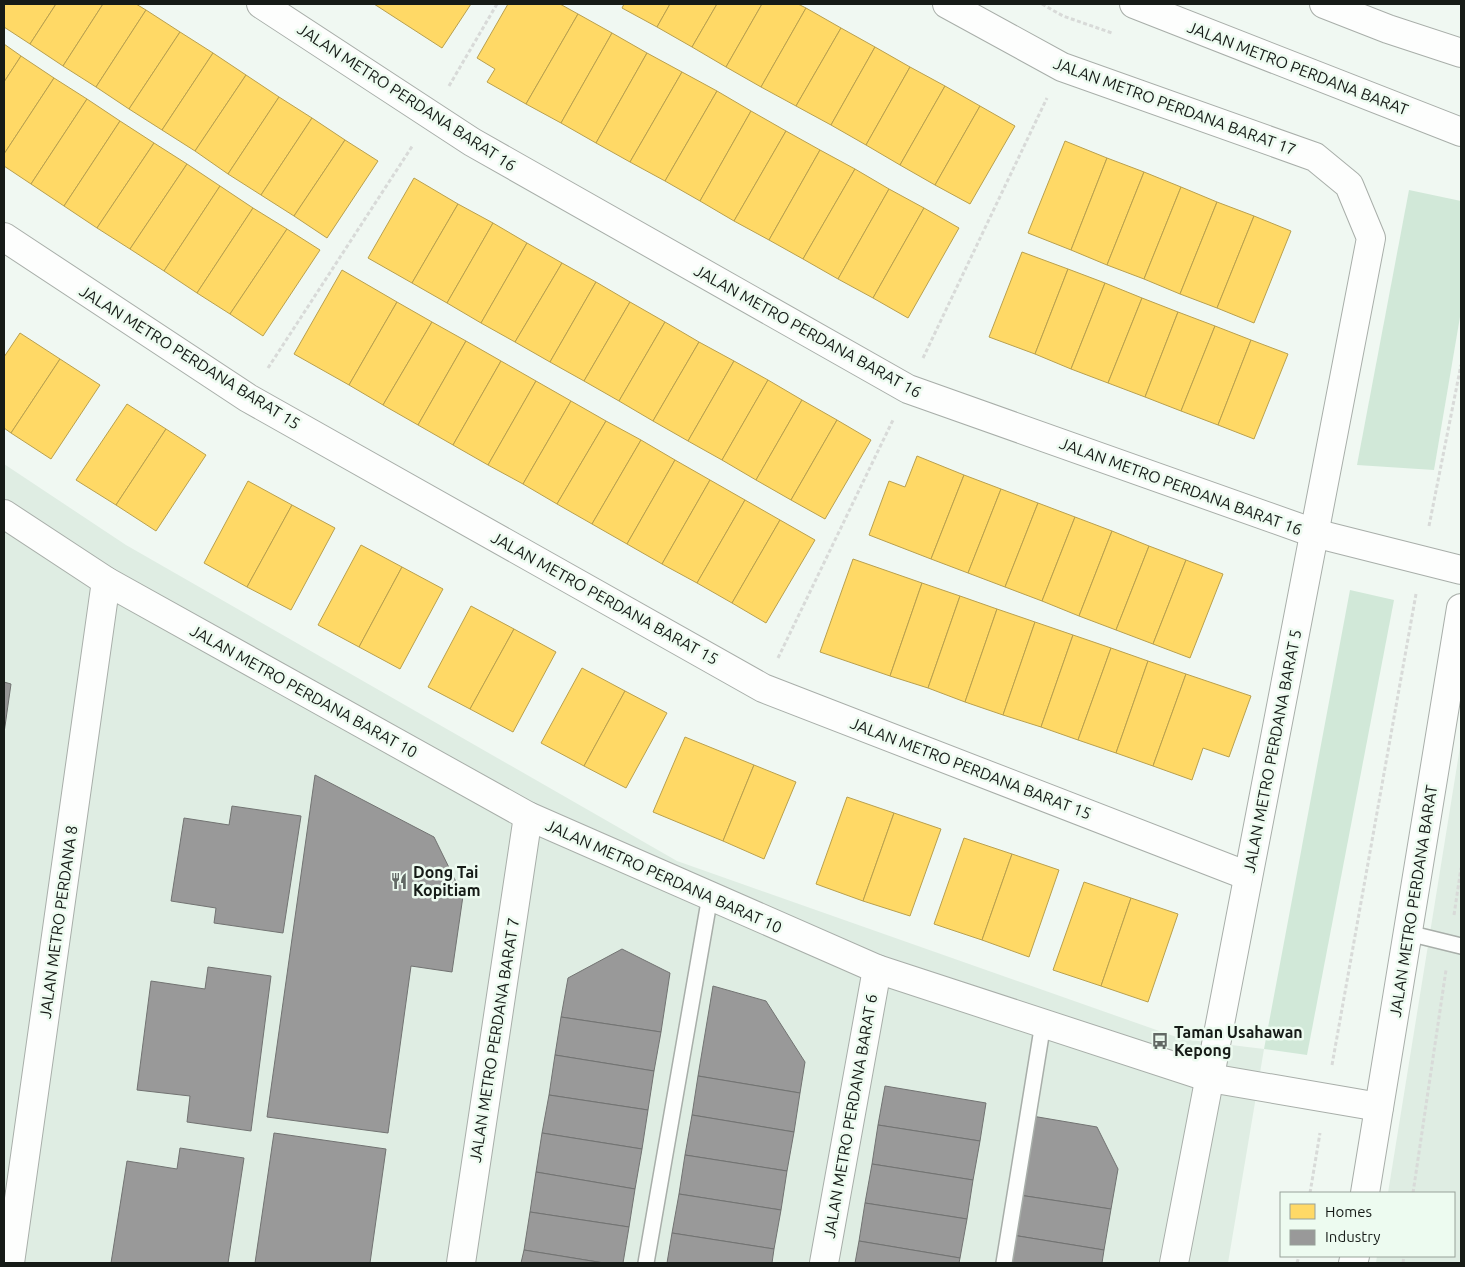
<svg xmlns="http://www.w3.org/2000/svg" width="1465" height="1267" viewBox="0 0 1465 1267" font-family="Ubuntu,sans-serif">
  <rect width="100%" height="100%" fill="#f0f8f2"/>
  <g fill="#dfede3">
    <polygon points="4,464 126,545 677,861 1182,1039 1264,1049 1228,1263 4,1263"/>
    <polygon points="1461,741 1461,1263 1376,1263 1377,1256 1454,1256 1454,1193 1388,1193"/>
  </g>
  <g fill="#d1e8d8">
    <polygon points="1409,190 1461,201 1461,311 1434,470 1357,465"/>
    <polygon points="1350,590 1394,600 1307,1055 1264,1049"/>
  </g>
  <g fill="#ffd966" stroke="#b9a04e">
    <polygon points="4,4 56,4 30,44 4,27"/>
    <polygon points="56,4 103,4 63,66 30,44"/>
    <polygon points="103,4 136,4 146,10 96,87 63,66"/>
    <polygon points="374,4 471,4 442,48"/>
    <polygon points="508,4 560,4 578,14 526,104 487,82 495,69 477,58"/>
    <polygon points="624,4 670,4 657,27 622,8"/>
    <polygon points="670,4 717,4 692,47 657,27"/>
    <polygon points="717,4 762,4 726,67 692,47"/>
    <polygon points="762,4 798,4 806,8 761,87 726,67"/>
    <polygon points="806,8 841,28 796,106 761,87"/>
    <polygon points="146,10 180,32 129,109 96,87"/>
    <polygon points="578,14 612,33 561,123 526,104"/>
    <polygon points="841,28 875,47 831,125 796,106"/>
    <polygon points="180,32 213,53 162,130 129,109"/>
    <polygon points="612,33 647,53 596,143 561,123"/>
    <polygon points="4,44 21,56 4,82"/>
    <polygon points="875,47 910,67 866,145 831,125"/>
    <polygon points="213,53 246,75 195,151 162,130"/>
    <polygon points="647,53 682,72 630,162 596,143"/>
    <polygon points="21,56 54,78 4,154 4,82"/>
    <polygon points="910,67 945,86 900,165 866,145"/>
    <polygon points="682,72 717,91 665,181 630,162"/>
    <polygon points="246,75 279,97 228,174 195,151"/>
    <polygon points="54,78 87,99 31,184 4,166 4,154"/>
    <polygon points="945,86 980,106 935,185 900,165"/>
    <polygon points="717,91 751,111 700,201 665,181"/>
    <polygon points="279,97 312,118 261,195 228,174"/>
    <polygon points="87,99 120,121 64,206 31,184"/>
    <polygon points="980,106 1015,126 970,204 935,185"/>
    <polygon points="751,111 786,131 734,221 700,201"/>
    <polygon points="312,118 345,140 294,216 261,195"/>
    <polygon points="120,121 154,143 97,228 64,206"/>
    <polygon points="786,131 820,150 769,240 734,221"/>
    <polygon points="345,140 378,161 327,238 294,216"/>
    <polygon points="1065,141 1107,158 1071,250 1028,233"/>
    <polygon points="154,143 187,164 130,249 97,228"/>
    <polygon points="820,150 855,169 803,259 769,240"/>
    <polygon points="1107,158 1144,172 1107,265 1071,250"/>
    <polygon points="187,164 220,186 164,271 130,249"/>
    <polygon points="855,169 889,189 838,279 803,259"/>
    <polygon points="1144,172 1181,187 1144,279 1107,265"/>
    <polygon points="414,178 458,204 412,283 368,258"/>
    <polygon points="220,186 253,208 197,293 164,271"/>
    <polygon points="1181,187 1217,202 1180,294 1144,279"/>
    <polygon points="889,189 924,208 873,298 838,279"/>
    <polygon points="1217,202 1254,216 1217,308 1180,294"/>
    <polygon points="458,204 493,223 447,303 412,283"/>
    <polygon points="253,208 287,229 230,314 197,293"/>
    <polygon points="924,208 959,228 908,318 873,298"/>
    <polygon points="1254,216 1291,231 1254,323 1217,308"/>
    <polygon points="493,223 527,243 481,323 447,303"/>
    <polygon points="287,229 320,250 263,336 230,314"/>
    <polygon points="527,243 562,263 515,342 481,323"/>
    <polygon points="1022,252 1068,269 1035,354 989,337"/>
    <polygon points="562,263 596,282 550,362 515,342"/>
    <polygon points="1068,269 1105,283 1071,369 1035,354"/>
    <polygon points="342,270 397,302 349,385 294,354"/>
    <polygon points="596,282 630,302 584,381 550,362"/>
    <polygon points="1105,283 1142,298 1108,383 1071,369"/>
    <polygon points="1142,298 1178,312 1145,397 1108,383"/>
    <polygon points="397,302 432,322 383,405 349,385"/>
    <polygon points="630,302 665,322 619,401 584,381"/>
    <polygon points="1178,312 1215,326 1181,411 1145,397"/>
    <polygon points="432,322 466,341 418,425 383,405"/>
    <polygon points="665,322 699,342 653,421 619,401"/>
    <polygon points="1215,326 1251,340 1218,425 1181,411"/>
    <polygon points="20,333 60,359 11,433 4,428 4,357"/>
    <polygon points="1251,340 1288,354 1254,439 1218,425"/>
    <polygon points="466,341 501,361 453,445 418,425"/>
    <polygon points="699,342 734,361 688,441 653,421"/>
    <polygon points="60,359 100,385 51,459 11,433"/>
    <polygon points="501,361 536,381 488,465 453,445"/>
    <polygon points="734,361 768,380 722,460 688,441"/>
    <polygon points="768,380 802,400 756,480 722,460"/>
    <polygon points="536,381 571,401 523,484 488,465"/>
    <polygon points="802,400 837,420 791,500 756,480"/>
    <polygon points="571,401 606,421 557,504 523,484"/>
    <polygon points="127,404 166,429 116,505 76,480"/>
    <polygon points="837,420 871,440 825,519 791,500"/>
    <polygon points="606,421 641,440 592,524 557,504"/>
    <polygon points="166,429 206,455 156,531 116,505"/>
    <polygon points="641,440 675,460 627,544 592,524"/>
    <polygon points="917,456 964,475 931,559 869,535 889,481 905,487"/>
    <polygon points="675,460 710,480 662,564 627,544"/>
    <polygon points="964,475 1001,489 968,573 931,559"/>
    <polygon points="710,480 745,500 697,583 662,564"/>
    <polygon points="248,481 292,505 247,587 204,563"/>
    <polygon points="1001,489 1038,503 1005,587 968,573"/>
    <polygon points="745,500 780,520 732,603 697,583"/>
    <polygon points="1038,503 1075,517 1042,601 1005,587"/>
    <polygon points="292,505 335,528 291,610 247,587"/>
    <polygon points="1075,517 1112,531 1079,616 1042,601"/>
    <polygon points="780,520 815,540 766,623 732,603"/>
    <polygon points="1112,531 1149,546 1116,630 1079,616"/>
    <polygon points="361,545 402,567 359,647 318,625"/>
    <polygon points="1149,546 1186,560 1153,644 1116,630"/>
    <polygon points="853,559 922,583 890,676 820,652"/>
    <polygon points="1186,560 1223,574 1190,658 1153,644"/>
    <polygon points="402,567 443,589 400,669 359,647"/>
    <polygon points="922,583 960,596 928,688 890,676"/>
    <polygon points="960,596 997,609 965,702 928,688"/>
    <polygon points="471,606 514,629 470,709 428,687"/>
    <polygon points="997,609 1035,622 1003,715 965,702"/>
    <polygon points="1035,622 1073,635 1041,727 1003,715"/>
    <polygon points="514,629 556,652 513,732 470,709"/>
    <polygon points="1073,635 1111,648 1078,740 1041,727"/>
    <polygon points="1111,648 1148,661 1116,753 1078,740"/>
    <polygon points="1148,661 1186,674 1153,766 1116,753"/>
    <polygon points="582,668 625,691 584,766 541,743"/>
    <polygon points="1186,674 1251,696 1229,757 1203,748 1192,780 1153,766"/>
    <polygon points="625,691 667,713 626,788 584,766"/>
    <polygon points="685,737 754,765 723,841 653,812"/>
    <polygon points="754,765 796,782 764,859 723,841"/>
    <polygon points="847,797 894,813 863,901 816,884"/>
    <polygon points="894,813 941,829 910,916 863,901"/>
    <polygon points="964,838 1012,854 982,940 934,924"/>
    <polygon points="1012,854 1059,870 1029,957 982,940"/>
    <polygon points="1084,882 1131,898 1101,986 1053,970"/>
    <polygon points="1131,898 1178,914 1148,1002 1101,986"/>
  </g>
  <g fill="#999" stroke="#727372">
    <polygon points="4,682 11,684 4,733"/>
    <polygon points="315,775 434,837 463,896 452,972 411,966 388,1133 267,1117"/>
    <polygon points="232,806 301,816 283,933 214,923 216,908 171,901 184,818 229,825"/>
    <polygon points="622,949 670,973 661,1032 561,1017 568,978"/>
    <polygon points="208,967 271,976 251,1131 187,1122 190,1096 137,1090 151,981 205,989"/>
    <polygon points="713,986 766,1001 805,1062 800,1093 698,1076"/>
    <polygon points="561,1017 661,1032 654,1071 555,1055"/>
    <polygon points="555,1055 654,1071 648,1110 549,1095"/>
    <polygon points="698,1076 800,1093 794,1132 692,1115"/>
    <polygon points="885,1086 986,1103 980,1141 878,1125"/>
    <polygon points="549,1095 648,1110 642,1149 542,1133"/>
    <polygon points="692,1115 794,1132 787,1171 685,1155"/>
    <polygon points="1032,1116 1097,1127 1118,1169 1111,1209 1019,1195"/>
    <polygon points="878,1125 980,1141 973,1180 872,1164"/>
    <polygon points="274,1133 386,1149 370,1263 255,1263"/>
    <polygon points="542,1133 642,1149 635,1189 536,1172"/>
    <polygon points="180,1148 244,1158 228,1263 111,1263 127,1161 177,1169"/>
    <polygon points="685,1155 787,1171 781,1210 679,1194"/>
    <polygon points="872,1164 973,1180 967,1219 865,1203"/>
    <polygon points="536,1172 635,1189 629,1227 530,1212"/>
    <polygon points="679,1194 781,1210 774,1249 672,1233"/>
    <polygon points="1019,1195 1111,1209 1104,1250 1012,1235"/>
    <polygon points="865,1203 967,1219 960,1258 859,1241"/>
    <polygon points="530,1212 629,1227 623,1263 604,1263 524,1250"/>
    <polygon points="672,1233 774,1249 772,1263 667,1263"/>
    <polygon points="1012,1235 1104,1250 1102,1263 1007,1263"/>
    <polygon points="859,1241 960,1258 959,1263 855,1263"/>
    <polygon points="524,1250 604,1263 521,1263"/>
  </g>
  <g fill="none" stroke-linecap="round" stroke-linejoin="round">
    <g stroke="#a8aea9" stroke-width="18">
      <g id="service">
        <polyline points="1408,933 1461,946"/>
        <polyline points="646,1263 710,896"/>
        <polyline points="1004,1263 1043,1023"/>
      </g>
    </g>
    <g stroke="#a8aea9" stroke-width="30">
      <g id="minor">
        <polyline points="261,4 472,142 908,389 1314,533 1461,570"/>
        <polyline points="947,4 1062,67 1315,157 1349,185 1371,238 1174,1263"/>
        <polyline points="4,237 248,398 763,688 1248,876"/>
        <polyline points="4,514 106,581 528,816 877,969 1210,1078 1379,1107"/>
        <polyline points="10,1263 106,581"/>
        <polyline points="461,1263 528,816"/>
        <polyline points="824,1263 877,969"/>
      </g>
    </g>
    <g stroke="#a8aea9" stroke-width="30">
      <g id="tertiary">
        <polyline points="1134,4 1461,132"/>
        <polyline points="1324,4 1388,29 1461,53"/>
        <polyline points="1365,1193 1461,608"/>
        <polyline points="1353,1263 1355,1256"/>
      </g>
    </g>
    <g stroke="#d8dad8" stroke-width="3" stroke-dasharray="4 2.5" stroke-linecap="butt">
      <polyline points="1042,4 1063,16 1112,33"/>
      <polyline points="449,86 497,4"/>
      <polyline points="923,358 1047,98"/>
      <polyline points="268,368 413,145"/>
      <polyline points="1429,526 1461,365"/>
      <polyline points="778,658 893,420"/>
      <polyline points="1454,915 1461,868"/>
      <polyline points="1332,1065 1416,594"/>
      <polyline points="1310,1193 1320,1133"/>
      <polyline points="1413,1193 1446,970"/>
      <polyline points="1297,1263 1299,1256"/>
      <polyline points="1403,1263 1404,1256"/>
    </g>
    <use href="#service" stroke="#fdfefd" stroke-width="15"/>
    <use href="#minor" stroke="#fdfefd" stroke-width="28"/>
    <use href="#tertiary" stroke="#fdfefd" stroke-width="28"/>
  </g>
  <defs>
    <g id="restaurant-bare" transform="scale(1.35)"><path d="M-5-6h1v4h1v-4h1v4h1v-4h1v5L-1.5 .5V6h-2V.5L-5-1ZM5-6V6H3V1.5H1.5Q1.5-4 5-6Z" fill="#626864" stroke="#edfbf0" stroke-width="2.5" paint-order="stroke"/></g>
    <g id="bus-bare" transform="scale(1.35)"><path d="M-5-6H5V4H4V6H2V4H-2V6H-4V4H-5ZM-3.5-4V0h7V-4ZM-3.5 1.2v1.5H-2V1.2ZM2 1.2v1.5H3.5V1.2Z" fill="#626864" stroke="#edfbf0" stroke-width="2.5" paint-order="stroke"/></g>
  </defs>
  <g fill-rule="evenodd">
    <use href="#restaurant-bare" x="399" y="881"/>
    <use href="#bus-bare" x="1160" y="1041"/>
  </g>
  <g text-anchor="middle" dominant-baseline="central" stroke-width="5" stroke-linejoin="round" paint-order="stroke">
    <g font-size="16" fill="#161b17" stroke="#edfbf0">
      <text transform="translate(1298 68) rotate(21)">JALAN METRO PERDANA BARAT</text>
      <text transform="translate(407 97) rotate(33)">JALAN METRO PERDANA BARAT 16</text>
      <text transform="translate(1175 106) rotate(20)">JALAN METRO PERDANA BARAT 17</text>
      <text transform="translate(808 331) rotate(29)">JALAN METRO PERDANA BARAT 16</text>
      <text transform="translate(190 357) rotate(32)">JALAN METRO PERDANA BARAT 15</text>
      <text transform="translate(1181 486) rotate(20)">JALAN METRO PERDANA BARAT 16</text>
      <text transform="translate(605 598) rotate(29)">JALAN METRO PERDANA BARAT 15</text>
      <text transform="translate(304 691) rotate(29)">JALAN METRO PERDANA BARAT 10</text>
      <text transform="translate(1272 751) rotate(-79)">JALAN METRO PERDANA BARAT 5</text>
      <text transform="translate(971 768) rotate(21)">JALAN METRO PERDANA BARAT 15</text>
      <text transform="translate(664 876) rotate(24)">JALAN METRO PERDANA BARAT 10</text>
      <text transform="translate(1413 901) rotate(-81)">JALAN METRO PERDANA BARAT</text>
      <text transform="translate(58 922) rotate(-82)">JALAN METRO PERDANA 8</text>
      <text transform="translate(494 1040) rotate(-81)">JALAN METRO PERDANA BARAT 7</text>
      <text transform="translate(850 1116) rotate(-80)">JALAN METRO PERDANA BARAT 6</text>
    </g>
    <g font-size="16" font-weight="bold" fill="#161b17" stroke="#edfbf0" text-anchor="start">
      <text x="413" y="872">Dong Tai<tspan x="413" dy="18">Kopitiam</tspan></text>
      <text x="1174" y="1032">Taman Usahawan<tspan x="1174" dy="18">Kepong</tspan></text>
    </g>
  </g>
  <rect width="1465" height="1267" fill="none" stroke="#161b17" stroke-width="10"/>
  <rect x="1280" y="1192" width="175" height="65" fill="#edfbf0" stroke="#97a199"/>
  <rect x="1290" y="1204" width="25" height="15" fill="#ffd966" stroke="#97a199"/>
  <text x="1325" y="1217" font-size="15" fill="#161b17">Homes</text>
  <rect x="1290" y="1230" width="25" height="15" fill="#999999" stroke="#97a199"/>
  <text x="1325" y="1242" font-size="15" fill="#161b17">Industry</text>
</svg>
